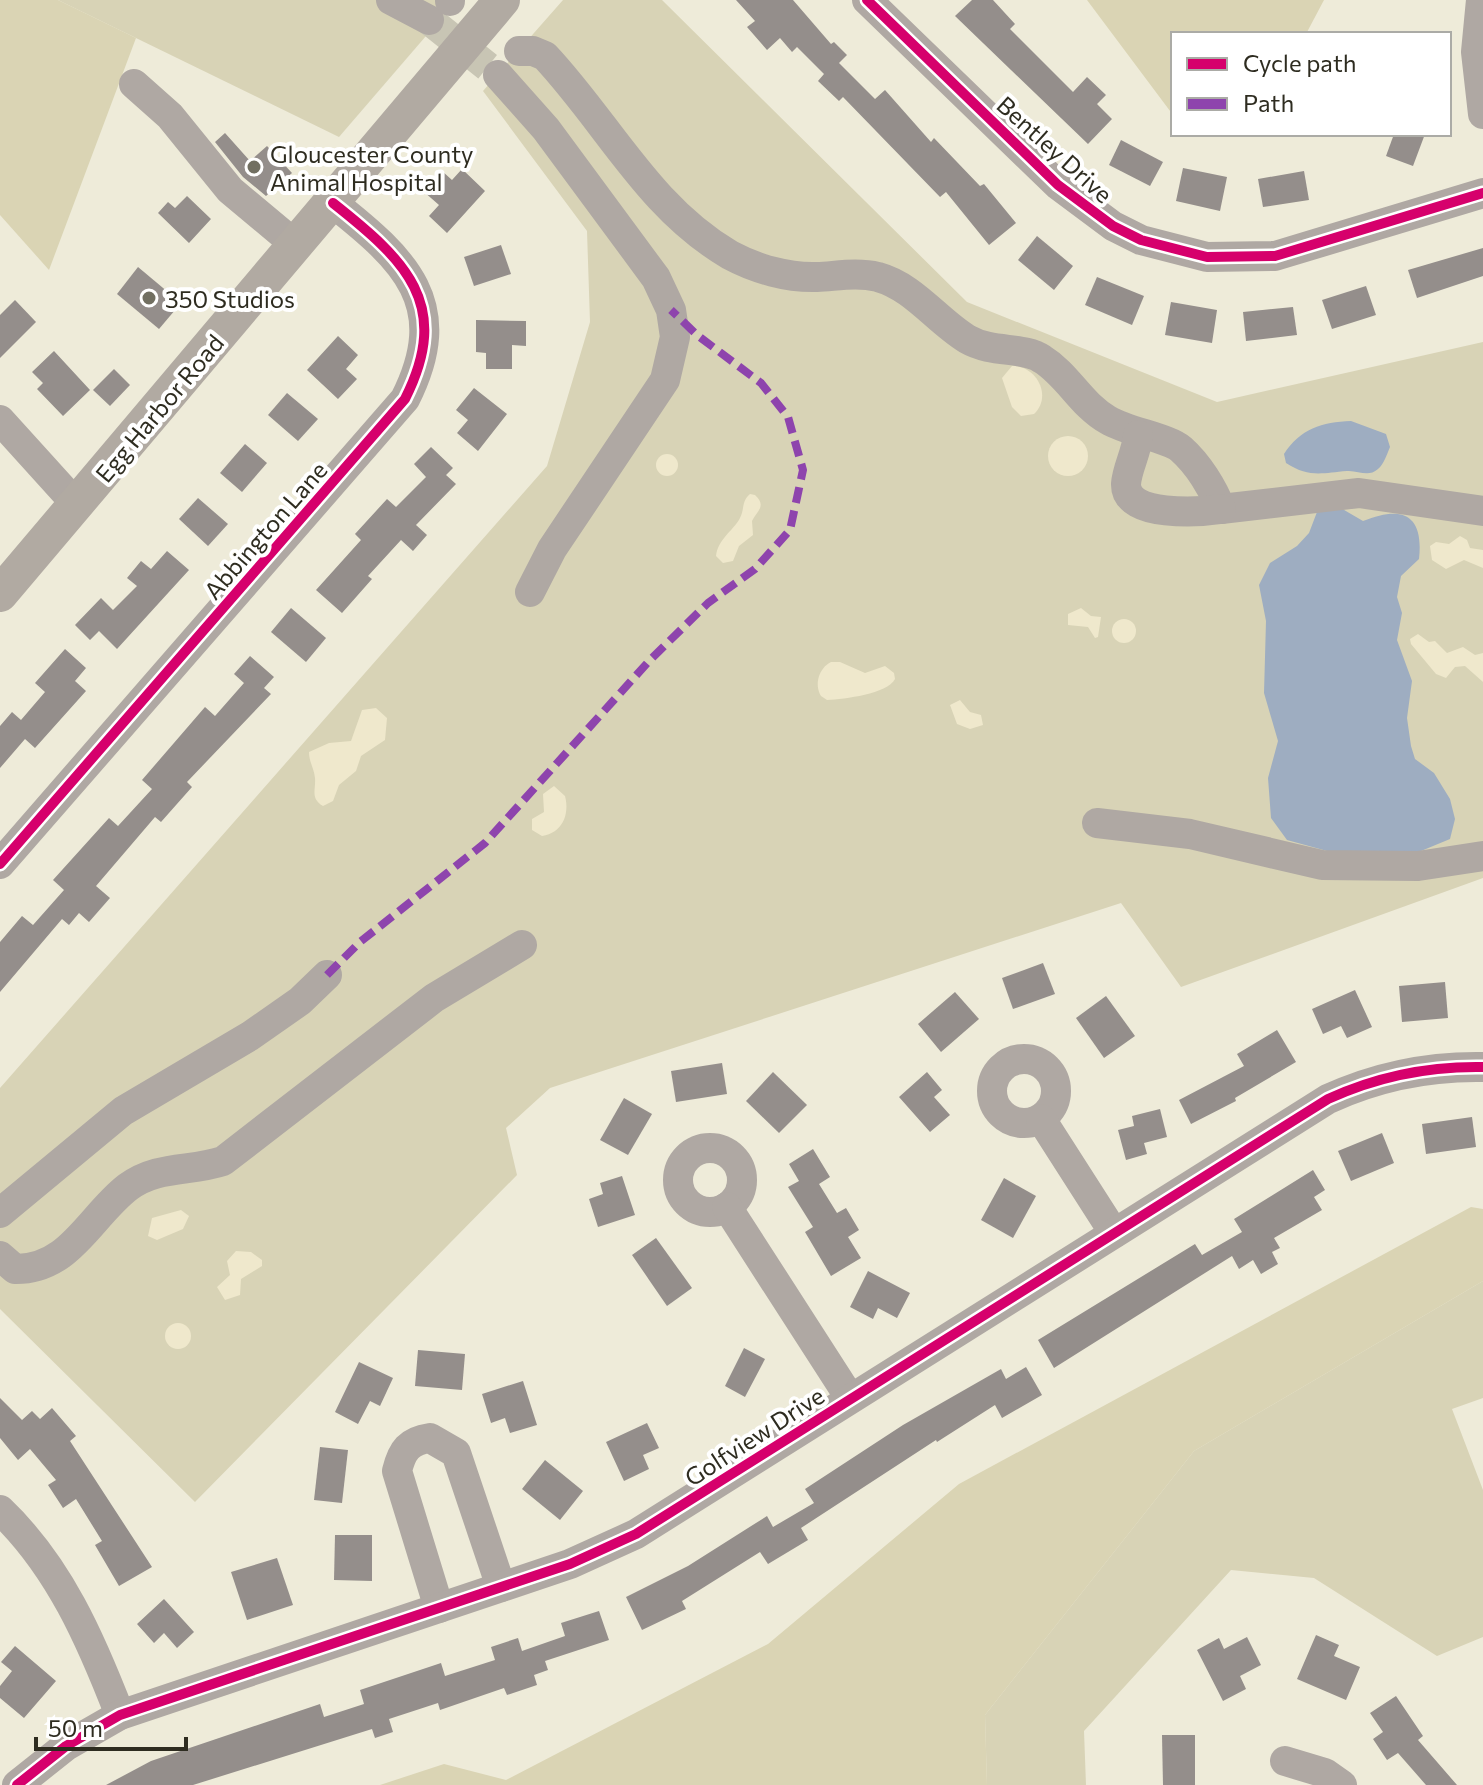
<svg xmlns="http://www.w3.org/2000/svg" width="1483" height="1785" viewBox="0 0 1483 1785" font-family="Commissioner,sans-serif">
  <rect width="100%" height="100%" fill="#eeebd9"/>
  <g fill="#d8d3b6">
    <polygon points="58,0 457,0 339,137"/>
    <polygon points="563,0 662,0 967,302 1217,402 1483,342 1483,878 1181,987 1121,903 550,1088 506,1128 517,1175 195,1502 0,1309 0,1088 547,466 590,322 587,231 483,91"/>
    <polygon points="1483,1281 1483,1398 1452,1409 1483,1490 1483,1637 1437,1656 1314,1578 1231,1570 1084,1731 1086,1785 987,1785 985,1715 1194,1451"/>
  </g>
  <g fill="#dad4b4">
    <polygon points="0,0 58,0 136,38 49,270 0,215"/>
    <polygon points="1087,0 1324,0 1306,34 1173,34 1173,115"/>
    <polygon points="1471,1207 1483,1209 1483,1281 1194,1451 985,1715 987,1785 380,1785 444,1764 506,1780 768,1644 959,1484"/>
  </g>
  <g fill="#efe8cc">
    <path d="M1012,366C1036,365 1053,396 1034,414L1021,416L1012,407L1002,378Z"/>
    <circle cx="1068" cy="456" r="20"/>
    <circle cx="667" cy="465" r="11"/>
    <path d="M750,494L755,495C767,506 757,511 752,521L753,535L739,546L733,561L723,563L716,556C718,539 733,531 740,518C745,508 741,502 750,494Z"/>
    <polygon points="1460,536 1467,540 1470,548 1483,550 1483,568 1464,560 1446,569 1432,560 1430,546 1436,542 1449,544"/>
    <polygon points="1081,608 1091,616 1101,617 1098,637 1095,638 1088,627 1068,625 1068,614"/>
    <circle cx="1124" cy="631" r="12"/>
    <polygon points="1418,634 1429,642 1435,641 1447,653 1463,647 1475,655 1483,653 1483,682 1465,666 1455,667 1446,678 1436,674 1411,644 1410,639"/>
    <path d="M831,662H840L865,673L885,666L894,673L895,679C887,694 845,699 827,700L821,696C814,684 819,668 831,662Z"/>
    <polygon points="960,700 970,712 981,715 983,725 970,729 957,724 950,705"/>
    <path d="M376,708L387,718L385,740L361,756L356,771L339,785L333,801L323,806C310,798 316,790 315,778C314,768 309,762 309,752L329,743L351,741L362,710Z"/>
    <path d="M554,786L565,796C570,815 562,833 542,836L532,830V819L544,812L543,794Z"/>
    <polygon points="181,1210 189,1216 183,1229 157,1240 148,1236 152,1218"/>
    <polygon points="236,1251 251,1252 262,1260 262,1266 241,1279 240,1295 225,1300 217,1287 230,1275 227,1261"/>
    <circle cx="178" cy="1336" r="13"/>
  </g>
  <g fill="#9eadc1">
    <path d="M1351,421L1386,434L1390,447C1387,454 1384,464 1378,469C1368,478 1358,470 1347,471C1322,473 1309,478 1286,463L1284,454C1300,429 1322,422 1351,421Z"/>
    <path d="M1339,507L1363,521C1402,505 1424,514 1419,559L1401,576L1397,597L1402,613L1397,640L1412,681L1407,718L1411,746L1415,759L1434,773L1450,799L1455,819L1450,839L1421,851L1338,854L1287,840L1271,818L1268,778L1278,741L1264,693L1266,621L1259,585L1270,563L1297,546L1309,533L1317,512Z"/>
  </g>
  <g fill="#948e8b">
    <polygon points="736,0 793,0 831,44 834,42 847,55 839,63 875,99 885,90 931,142 934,138 980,186 984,184 1016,223 989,245 946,192 940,197 843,97 839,101 818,81 824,74 797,47 792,52 780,38 767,50 747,27 755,21"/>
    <polygon points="972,0 993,0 1015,24 1010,29 1073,92 1087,77 1106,95 1097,104 1112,119 1088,144 955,16"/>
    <polygon points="225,133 250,161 267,146 292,173 266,196 243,177 215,142"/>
    <polygon points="1394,134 1425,134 1413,166 1386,156"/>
    <polygon points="1121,140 1163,162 1150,186 1109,165"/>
    <polygon points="1183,168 1227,177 1220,211 1176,201"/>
    <polygon points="462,169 485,191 447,233 429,216 439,205 423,191 442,171 452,180"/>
    <polygon points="1304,171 1309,200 1263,207 1258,179"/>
    <polygon points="187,196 211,219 189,243 158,213 168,202 175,208"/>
    <polygon points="1037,236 1073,266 1054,290 1018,260"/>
    <polygon points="501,245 511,274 474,286 464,257"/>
    <polygon points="1483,248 1483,276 1417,298 1408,270"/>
    <polygon points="138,267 181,303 159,329 117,294"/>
    <polygon points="1097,277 1144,296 1132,325 1085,305"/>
    <polygon points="1366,286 1376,315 1332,329 1322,300"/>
    <polygon points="15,300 36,322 0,358 0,315"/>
    <polygon points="1171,302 1217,310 1212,343 1165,335"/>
    <polygon points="1293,307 1297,335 1246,341 1243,312"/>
    <polygon points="476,320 526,321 526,346 512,345 512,369 486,369 486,353 476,352"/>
    <polygon points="338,336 358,355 346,369 357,379 338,399 307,370"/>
    <polygon points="54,351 90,390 63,416 37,389 43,383 32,372"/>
    <polygon points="114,369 130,385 110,406 93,390"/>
    <polygon points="474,388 507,414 478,451 457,433 468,420 456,410"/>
    <polygon points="287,393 318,419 298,441 268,415"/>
    <polygon points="245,444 267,463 242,492 220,473"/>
    <polygon points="431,447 453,468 446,475 456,484 416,525 427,535 413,551 401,540 368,576 372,579 342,613 316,590 361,540 355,534 387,499 396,507 426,477 414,464"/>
    <polygon points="198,498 228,524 208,546 179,519"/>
    <polygon points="167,551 189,570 117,649 99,631 90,640 75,625 101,598 113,610 137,586 127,578 141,561 151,569"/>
    <polygon points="291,608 326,638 306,662 271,632"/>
    <polygon points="65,649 86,668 75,681 86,691 35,748 25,739 0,768 0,726 12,712 21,720 45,692 35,683"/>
    <polygon points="250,656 274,677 264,688 271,694 187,782 192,787 161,822 155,817 96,886 110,898 89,922 79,913 69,925 62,919 0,992 0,942 22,916 33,925 64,890 53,880 109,818 118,826 152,789 142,780 205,707 215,716 244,683 234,674"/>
    <polygon points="1043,963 1055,994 1013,1009 1002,978"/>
    <polygon points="1445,982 1448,1018 1402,1022 1399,986"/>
    <polygon points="1355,990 1372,1027 1347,1038 1341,1026 1323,1034 1312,1009"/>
    <polygon points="955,992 979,1019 941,1052 918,1024"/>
    <polygon points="1106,996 1135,1036 1104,1058 1076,1018"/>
    <polygon points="1277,1030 1296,1062 1235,1098 1236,1101 1191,1124 1179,1100 1244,1066 1237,1054"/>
    <polygon points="722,1063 727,1094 676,1102 671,1071"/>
    <polygon points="773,1072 807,1105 779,1133 746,1101"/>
    <polygon points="927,1072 942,1090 934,1097 950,1115 930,1132 899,1097"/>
    <polygon points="624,1098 652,1114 628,1155 600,1140"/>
    <polygon points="1160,1109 1167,1137 1144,1143 1147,1154 1126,1160 1118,1130 1134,1126 1132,1116"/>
    <polygon points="1472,1117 1476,1147 1426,1154 1422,1124"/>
    <polygon points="1382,1133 1394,1163 1351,1181 1338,1151"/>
    <polygon points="813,1149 830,1177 819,1184 837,1213 846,1208 859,1230 848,1237 861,1258 831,1276 805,1232 813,1227 788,1187 799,1181 789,1164"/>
    <polygon points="1313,1170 1325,1190 1314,1197 1322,1210 1274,1238 1280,1248 1272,1252 1278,1264 1261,1274 1253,1260 1239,1269 1232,1256 1054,1368 1038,1340 1195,1244 1202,1255 1242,1232 1234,1219"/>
    <polygon points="622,1176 635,1215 598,1227 589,1199 603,1194 600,1183"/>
    <polygon points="1004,1178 1036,1196 1013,1238 981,1220"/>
    <polygon points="656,1238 692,1288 667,1306 632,1255"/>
    <polygon points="868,1271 910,1293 897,1318 878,1308 873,1319 850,1307"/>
    <polygon points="744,1348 765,1359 745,1397 725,1386"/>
    <polygon points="418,1350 465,1354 462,1390 415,1386"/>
    <polygon points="359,1362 393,1378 380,1406 370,1401 358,1424 335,1412"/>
    <polygon points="1026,1367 1042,1395 1002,1418 995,1405 937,1442 936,1440 801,1528 808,1540 768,1564 760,1552 682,1601 686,1609 642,1630 626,1597 688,1566 767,1516 773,1527 814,1503 805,1489 903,1425 1001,1369 1006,1379"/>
    <polygon points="523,1381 537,1425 510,1433 505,1418 491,1423 482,1394"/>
    <polygon points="0,1398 22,1420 32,1411 40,1419 52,1408 76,1436 70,1441 152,1567 119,1586 95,1545 102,1541 76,1499 63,1508 48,1485 56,1480 30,1449 18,1460 0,1438"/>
    <polygon points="647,1423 659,1448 643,1455 649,1469 624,1481 606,1442"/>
    <polygon points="320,1447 348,1450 342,1503 314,1500"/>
    <polygon points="545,1460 583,1491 560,1520 522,1489"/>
    <polygon points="335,1535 372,1535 372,1581 334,1580"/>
    <polygon points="277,1558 293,1605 247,1620 231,1572"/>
    <polygon points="164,1599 194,1632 177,1648 164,1633 154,1643 137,1624"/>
    <polygon points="599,1611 609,1640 545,1661 548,1670 534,1675 537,1685 507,1695 504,1688 440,1710 438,1703 389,1719 393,1732 375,1738 372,1729 193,1785 106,1785 151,1761 320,1704 324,1717 364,1704 360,1690 441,1663 445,1676 495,1660 491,1647 518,1638 522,1651 565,1636 561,1623"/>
    <polygon points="1316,1635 1339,1645 1334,1656 1360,1667 1346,1700 1297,1679"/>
    <polygon points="1247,1637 1261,1665 1240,1676 1246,1689 1223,1701 1197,1650 1219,1638 1224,1649"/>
    <polygon points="15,1646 56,1681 24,1718 0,1698 0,1686 12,1671 1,1662"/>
    <polygon points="1396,1696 1423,1736 1418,1740 1457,1785 1426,1785 1398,1753 1387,1760 1373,1739 1383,1732 1370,1713"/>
    <polygon points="1162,1735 1195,1735 1195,1785 1163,1785"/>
  </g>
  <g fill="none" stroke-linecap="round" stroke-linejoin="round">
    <polyline stroke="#c8c5b4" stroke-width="30" stroke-dasharray="30 15" stroke-linecap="butt" points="429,20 498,75"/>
    <g stroke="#afa8a3" stroke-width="30">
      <polyline points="391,0 429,20"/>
      <polyline points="867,0 1058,185 1113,226 1141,240 1207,257 1275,256 1483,193"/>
      <polyline points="1481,0 1476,52 1483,114"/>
      <polyline points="450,1 450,0"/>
      <path d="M519,51H533L545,56C608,123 648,207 730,255C756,269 788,278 817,277C838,276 857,272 878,277C914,287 936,320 967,339C993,354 1023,346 1042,359C1068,375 1081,405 1108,420C1128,432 1169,438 1181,449C1198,464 1213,488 1221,509L1359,493L1483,511"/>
      <polyline points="498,75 546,129 656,278 671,310 675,337 665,380 552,549 530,592"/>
      <polyline points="134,84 170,116 230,190 297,246"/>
      <polyline points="0,420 77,505"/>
      <path d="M1138,435C1137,452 1127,468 1126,484C1125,518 1201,512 1221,509"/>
      <polyline points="1097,823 1190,834 1322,865 1418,866 1483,856"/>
      <path d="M0,864L405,399C453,304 405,260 333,203"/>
      <circle cx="1024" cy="1091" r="32"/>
      <polyline points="1041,1119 1114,1233"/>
      <circle cx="710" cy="1180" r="32"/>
      <polyline points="727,1207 850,1398"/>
      <polyline points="0,1213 123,1111 250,1036 300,1001 327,975"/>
      <path d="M0,1256L15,1269C70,1270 90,1216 128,1187C158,1165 190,1172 223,1161L434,998L522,945"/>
      <path d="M0,1510C59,1566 91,1640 120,1715"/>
      <path d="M439,1608L397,1471C402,1450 409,1441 430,1438L456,1453L501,1587"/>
      <polyline points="1285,1761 1325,1773 1342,1785"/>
      <path d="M17,1785L66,1746L120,1715L570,1564L636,1534L1328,1099C1378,1076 1427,1066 1483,1067"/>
    </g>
    <polyline stroke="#b1aaa2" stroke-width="36" points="0,594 502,0"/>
    <polyline stroke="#8e44ad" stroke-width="8" stroke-dasharray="16 8" stroke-linecap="butt" points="327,975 360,942 485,843 650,660 708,603 755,569 790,530 803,470 788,417 761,383 697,335 671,310"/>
    <g stroke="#fff" stroke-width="15">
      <g id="cycleway">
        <polyline points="867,0 1058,185 1113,226 1141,240 1207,257 1275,256 1483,193"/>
        <path d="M0,864L405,399C453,304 405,260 333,203"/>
        <path d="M17,1785L66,1746L120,1715L570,1564L636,1534L1328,1099C1378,1076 1427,1066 1483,1067"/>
      </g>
    </g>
    <use href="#cycleway" stroke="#d6006c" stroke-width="10"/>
  </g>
  <g fill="#716f61" stroke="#fff" stroke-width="3">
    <circle cx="254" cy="167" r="8"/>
    <circle cx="149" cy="298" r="8"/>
  </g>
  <g text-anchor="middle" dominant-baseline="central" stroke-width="8" stroke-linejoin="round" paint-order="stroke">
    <g font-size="24" fill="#2e2c20" stroke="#fff">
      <text transform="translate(1055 149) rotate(42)">Bentley Drive</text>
      <text transform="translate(159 408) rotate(-50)">Egg Harbor Road</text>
      <text transform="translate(265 530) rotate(-49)">Abbington Lane</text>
      <text transform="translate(754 1436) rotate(-33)">Golfview Drive</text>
    </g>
    <g font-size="24" fill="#2e2c20" stroke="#fff" text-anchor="start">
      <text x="270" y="153">Gloucester County<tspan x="270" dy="28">Animal Hospital</tspan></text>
      <text x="165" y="298">350 Studios</text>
    </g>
  </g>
  <rect x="1171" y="32" width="280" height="104" fill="#ffffff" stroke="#ababa6" stroke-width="2"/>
  <rect x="1187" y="58" width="40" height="12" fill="#d6006c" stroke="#ababa6" stroke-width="2"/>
  <text x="1243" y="72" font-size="24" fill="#2e2c20">Cycle path</text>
  <rect x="1187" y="98" width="40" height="12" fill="#8e44ad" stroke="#ababa6" stroke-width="2"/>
  <text x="1243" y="112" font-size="24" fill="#2e2c20">Path</text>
  <path d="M36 1737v12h150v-12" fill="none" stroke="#2e2c20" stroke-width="4"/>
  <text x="48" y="1737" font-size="24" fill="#2e2c20" stroke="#ffffff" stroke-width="6" paint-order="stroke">50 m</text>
</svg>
